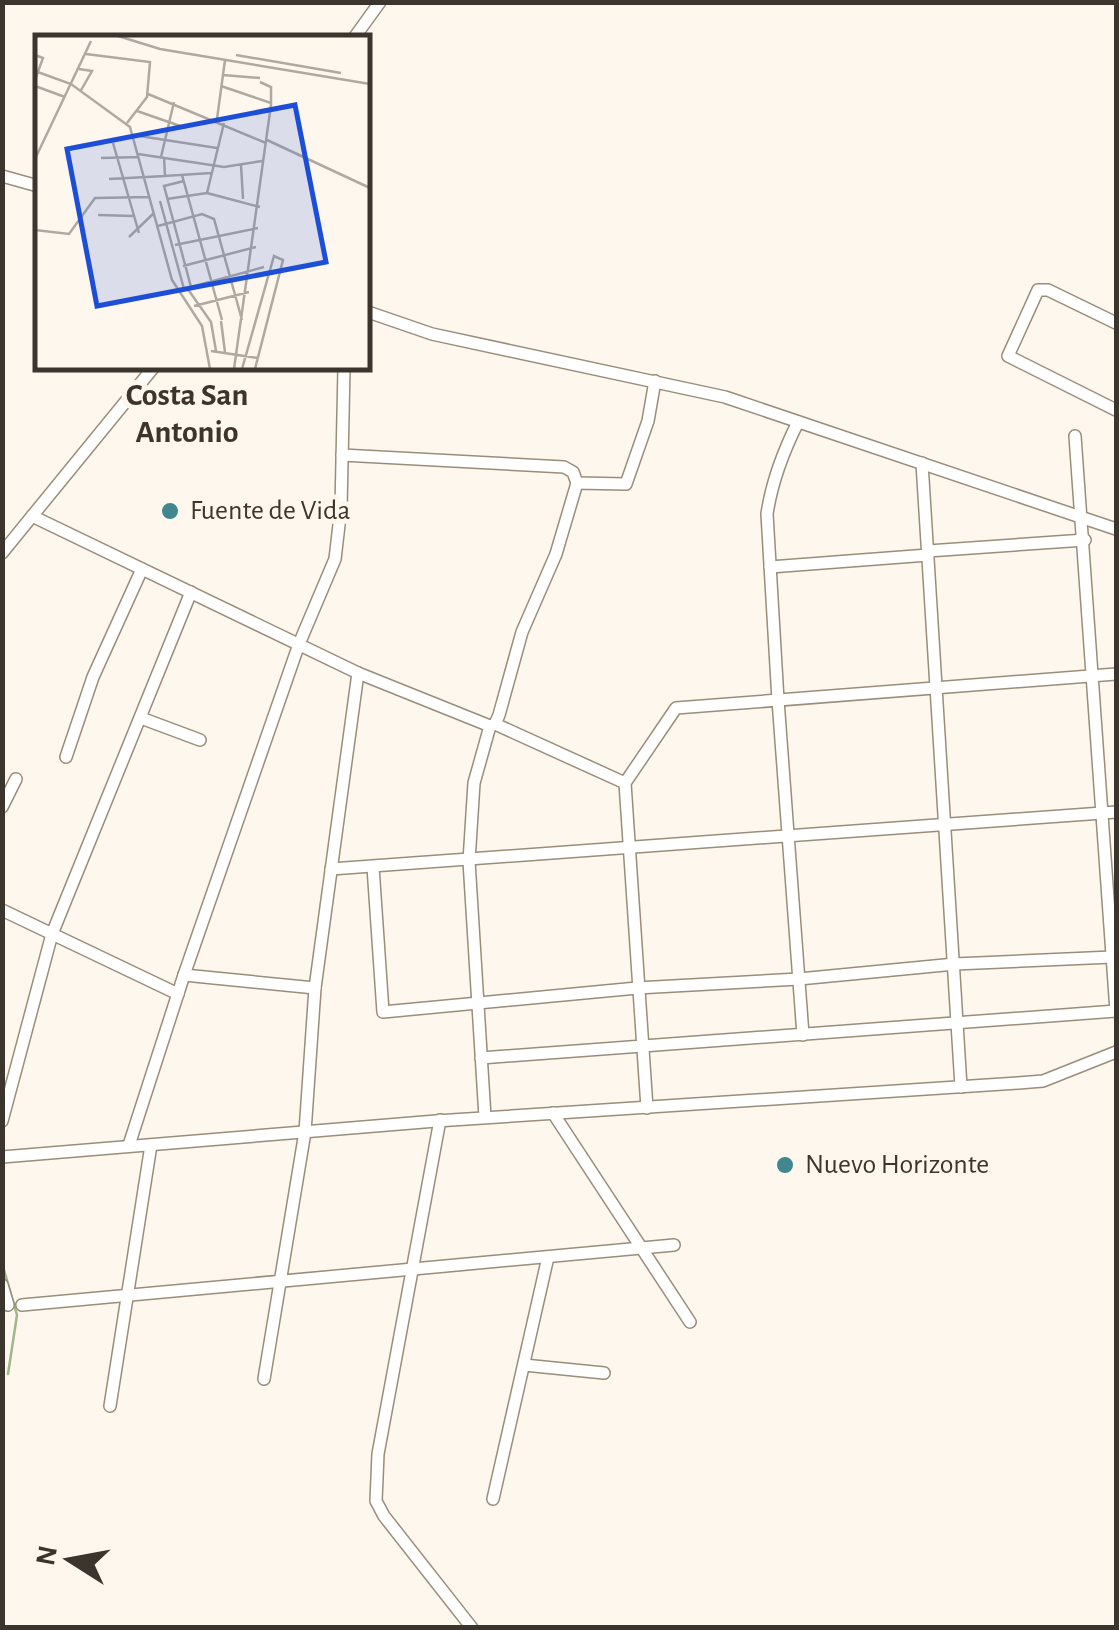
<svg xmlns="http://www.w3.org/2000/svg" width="1119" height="1630" viewBox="0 0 1119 1630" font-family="'Alegreya Sans',sans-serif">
  <rect width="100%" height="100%" fill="#fdf7ee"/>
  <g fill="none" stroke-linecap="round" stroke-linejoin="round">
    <polyline stroke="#a1b787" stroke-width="2.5" points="2,1263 17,1315 8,1374"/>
    <g stroke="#9a8d7a" stroke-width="14">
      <g id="minor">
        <polyline points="354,38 380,2"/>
        <polyline points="2,176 38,186"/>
        <polyline points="368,312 432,334 725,397 1116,529"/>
        <polyline points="1116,323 1048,290 1038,290 1008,356 1116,410"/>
        <path d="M798,422C783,452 772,480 767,514L778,700L803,1035"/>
        <polyline points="1075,436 1116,1011"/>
        <polyline points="342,455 564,467 573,472 577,483"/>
        <polyline points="922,463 961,1087"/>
        <polyline points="32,516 358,673 490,726 495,724 499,715 522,632 556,554 577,483 626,484 648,421 655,381"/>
        <polyline points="928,551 1085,540"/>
        <polyline points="2,553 153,368"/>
        <polyline points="770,567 928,555"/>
        <polyline points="141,718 200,740"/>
        <polyline points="495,724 625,783"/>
        <polyline points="66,757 93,677 142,569"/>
        <polyline points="2,807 16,779"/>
        <polyline points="373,867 383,1012 637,988 799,979 955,964 1112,957"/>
        <polyline points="331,869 1116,812"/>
        <polyline points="2,910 178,994"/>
        <polyline points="184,975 315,988 358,673"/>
        <polyline points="481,1058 1116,1011"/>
        <polyline points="647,1108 625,783 676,708 1116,674"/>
        <polyline points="553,1113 690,1322"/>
        <polyline points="485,1117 469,861 474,783 490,726"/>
        <polyline points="440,1120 378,1454 376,1501 384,1516 472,1628"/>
        <polyline points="2,1121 52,934 191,592"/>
        <polyline points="129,1145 184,975 299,644 335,559 341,508 344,368"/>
        <polyline points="2,1157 436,1121 1018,1083 1043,1081 1116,1052"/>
        <polyline points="2,1285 8,1305"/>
        <polyline points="22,1305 674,1245"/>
        <polyline points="524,1365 604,1373"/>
        <polyline points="264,1379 305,1132 315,988"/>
        <polyline points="110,1406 151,1145"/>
        <polyline points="493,1499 548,1257"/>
      </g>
    </g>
    <use href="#minor" stroke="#fff" stroke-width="11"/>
  </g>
  <g fill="#40878f" stroke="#fdf7ee" stroke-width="4">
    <circle cx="170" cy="511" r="10"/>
    <circle cx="785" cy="1165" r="10"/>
  </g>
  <g text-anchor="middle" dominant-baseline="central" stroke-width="10" stroke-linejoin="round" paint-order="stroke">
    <g font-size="28" fill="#3b352d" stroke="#fdf7ee" text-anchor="start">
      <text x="190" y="511">Fuente de Vida</text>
      <text x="805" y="1165">Nuevo Horizonte</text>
    </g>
    <g font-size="32" font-weight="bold" fill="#3b352d" stroke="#fdf7ee">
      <text x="187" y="395">Costa San<tspan x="187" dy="37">Antonio</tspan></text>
    </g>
  </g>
  <g transform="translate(35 35)">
    <rect width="335" height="335" fill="#fdf7ee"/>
    <path fill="none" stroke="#afa9a1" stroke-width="2.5" d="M83,1L125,14L335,49M51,19L115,27L112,62L92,88M0,20L8,23L0,45M201,20L306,38M44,34L57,36L45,57M0,36L36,49L95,92L137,245L167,291L175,334M188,40L225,43M0,51L30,62M186,51L236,68M113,59L231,108M102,76L151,93M182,84L190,25M189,88L172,158L225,172M98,100L182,113M232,105L335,153M78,108L104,198M103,119L189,132L227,126M126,122L139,67M129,122L130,141L176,138M66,123L104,122M0,124L56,6M206,130L208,164M147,140L187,285M74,144L130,141M149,146L129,151L156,252M132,164L172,158M125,166L149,254M63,180L99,181M123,191L167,179L179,184L207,285M0,195L34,199L60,163L115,162M94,202L119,178M140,210L223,193M148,231L221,212M156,252L229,232M152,253L176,287L181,316M159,271L214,257M186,286L190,317M176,316L223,323M199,334L236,70V52L225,47M207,334L239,221L248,225L220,334"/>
    <path fill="#1d4ed8" fill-opacity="0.15" stroke="#1d4ed8" stroke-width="5" d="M260,70L291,227L62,271L32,114Z"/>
    <rect width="335" height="335" fill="none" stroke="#3b352d" stroke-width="5"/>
  </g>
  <rect width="1119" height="1630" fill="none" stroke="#3b352d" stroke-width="10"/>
  <g transform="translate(70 1560) rotate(281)" stroke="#fdf7ee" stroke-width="8" paint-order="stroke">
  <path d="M0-8L18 38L0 25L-18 38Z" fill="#3b352d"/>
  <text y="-15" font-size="28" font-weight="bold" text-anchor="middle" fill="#3b352d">N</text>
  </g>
</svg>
